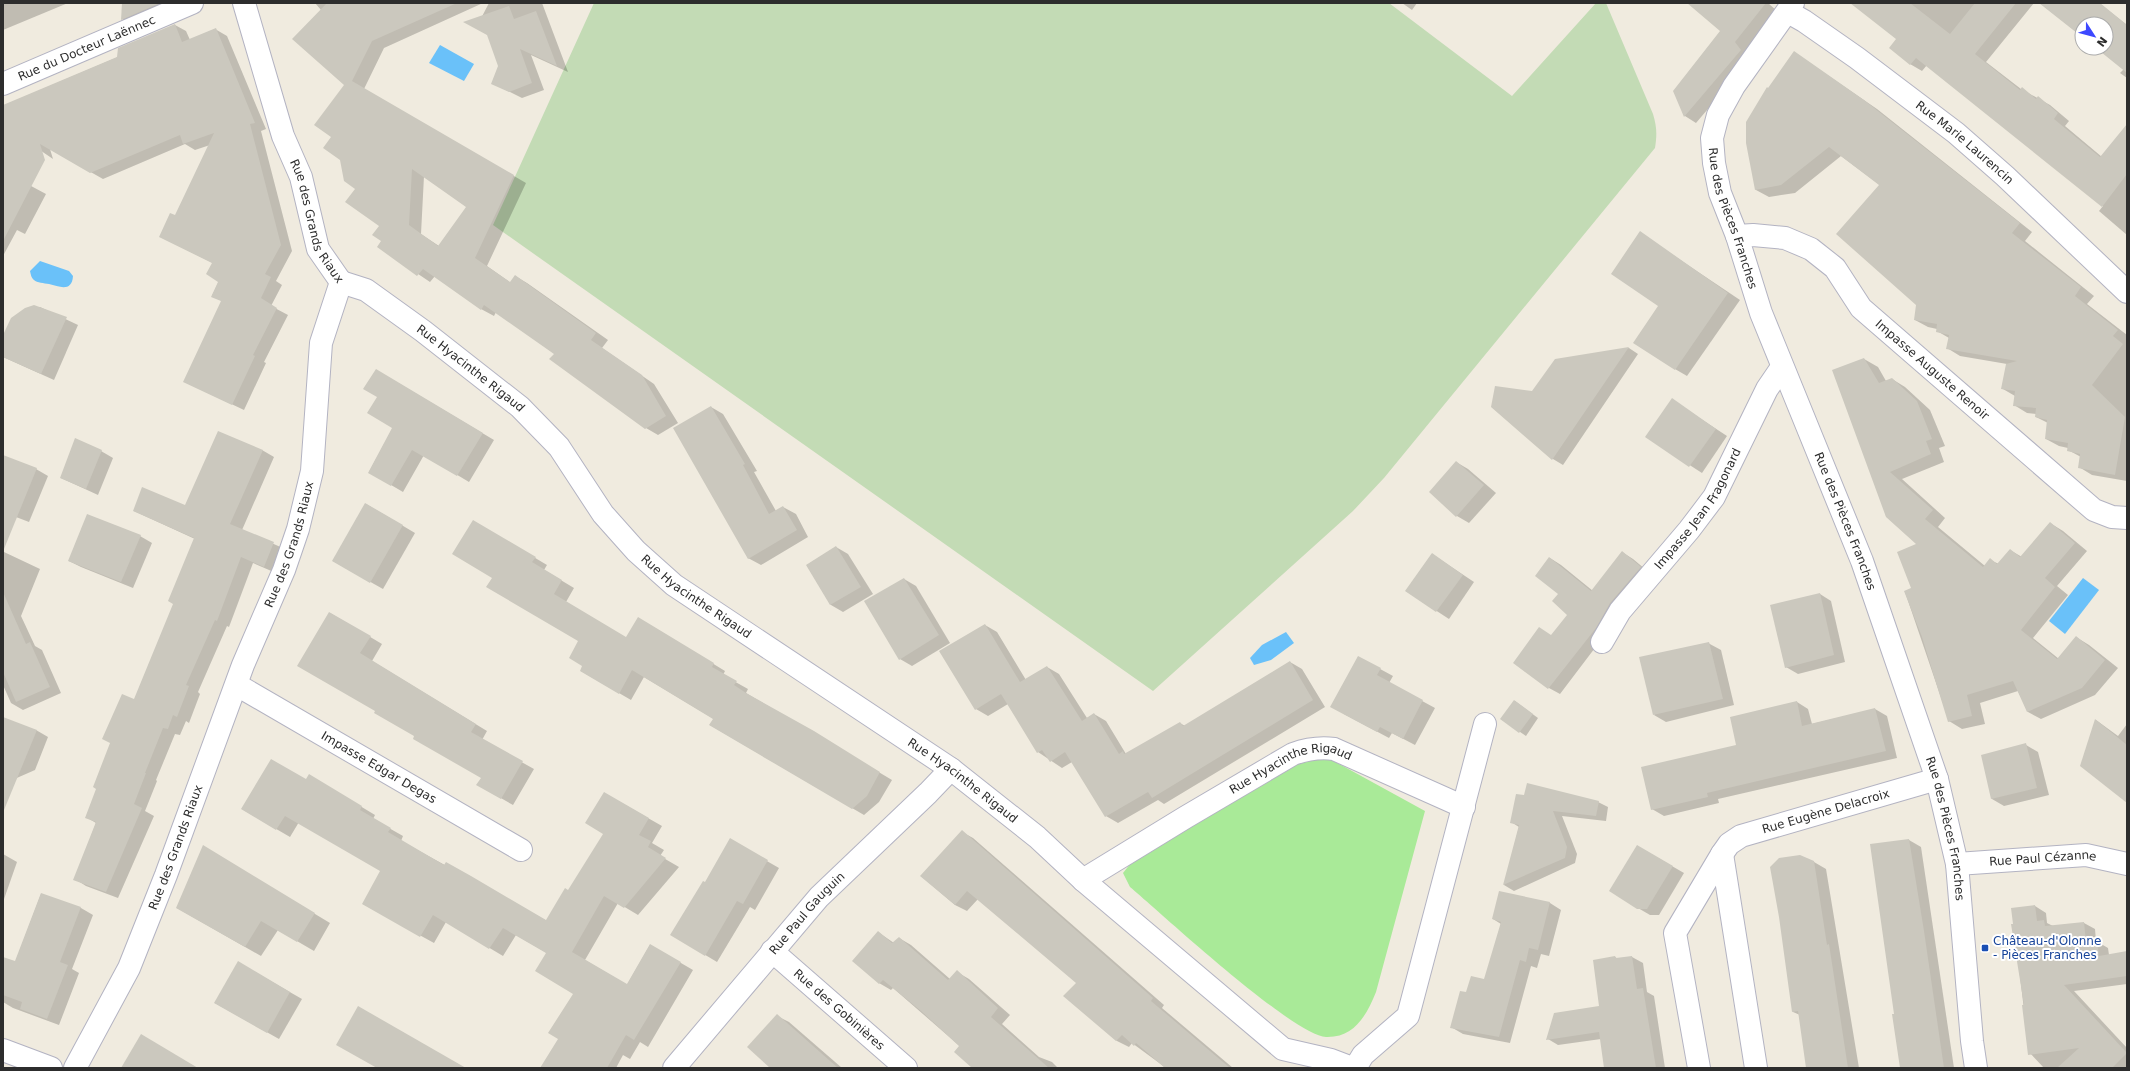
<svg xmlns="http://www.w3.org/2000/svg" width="2130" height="1071" viewBox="0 0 2130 1071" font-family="'DejaVu Sans',sans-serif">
  <rect width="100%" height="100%" fill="#f0ebdf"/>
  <path fill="#a9ea98" d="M1315,755L1332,760L1425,811L1376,992C1367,1014 1355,1038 1326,1037C1294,1036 1162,914 1130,887L1123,873L1131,863L1302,760Z"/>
  <path fill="#c3dbb5" d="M594,3H1389L1512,96L1596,3H1606L1653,114C1657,127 1657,135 1655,148L1384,478L1353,511L1153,691L493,225Z"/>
  <g fill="#6ac1f9">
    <polygon points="440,45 474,64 464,81 429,63"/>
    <path d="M40,261L69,271L73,276C72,292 60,287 49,284C44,283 37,283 34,280C31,277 31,275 30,271Z"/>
    <polygon points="2083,578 2099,590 2065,634 2049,621"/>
    <polygon points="1286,632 1294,643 1271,660 1254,665 1250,658 1262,645"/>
  </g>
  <g fill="#0003" fill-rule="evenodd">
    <polygon points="3,3 68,3 3,30"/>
    <polygon points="123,3 174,3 130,24 122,19"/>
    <path d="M315,3H483L384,48L364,89L526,183L487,266L511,283L515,276L527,283L608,340L602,348L654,384L678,423L658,435L646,428L555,354L496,312L494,316L481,309L435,276L430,282L378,247L383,241L381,226L356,188L341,159L333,137L345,85L321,10ZM424,176L467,207L439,246L421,234Z"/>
    <polygon points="489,3 542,3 568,72 531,55 544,90 522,98 492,83 499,66 488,35 476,28"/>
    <polygon points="1402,3 1417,3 1412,10"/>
    <polygon points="1692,3 1768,3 1777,11 1747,49 1752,57 1696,123 1685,116 1674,91 1721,31"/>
    <polygon points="1852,3 2034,3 1986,62 2021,89 2050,105 2069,121 2065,126 2102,157 2127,126 2127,235 2099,211 2103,206 1927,65 1922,71 1910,64 1897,39"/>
    <polygon points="2040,3 2099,3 2127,25 2127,78 2120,73 2124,69 2097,48 2106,48 2106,24 2082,24 2082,36"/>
    <polygon points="175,25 186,31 190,40 215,29 227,36 266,129 261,131 292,251 276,281 282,285 271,306 288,315 264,362 266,363 244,410 185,382 222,301 212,296 219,281 213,263 161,237 175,217 210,145 195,150 185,144 103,179 50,149 53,159 3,125 3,106 118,57"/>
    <polygon points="1795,53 1877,109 2032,232 2025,241 2094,296 2087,304 2127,335 2127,481 2092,475 2079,467 2081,457 2068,450 2068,448 2059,446 2046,439 2048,423 2036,417 2036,414 2027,413 2014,405 2015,396 2003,389 2007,364 1960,356 1947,348 1949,338 1937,331 1937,329 1928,327 1915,320 1917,305 1880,185 1841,156 1795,193 1769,197 1756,190 1769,89"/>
    <polygon points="3,171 46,194 25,234 17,230 3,256"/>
    <polygon points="1640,233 1740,300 1687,376 1675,369"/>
    <polygon points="30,307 40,307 78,325 54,380 3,357 3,338"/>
    <polygon points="1629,348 1638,354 1563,465 1553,459 1492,407 1533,392 1555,360"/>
    <polygon points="1864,359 1878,367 1886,381 1892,379 1905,387 1930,410 1945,446 1939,448 1944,462 1902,479 1945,518 1938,527 1985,566 1990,560 1999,564 2010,550 2022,557 2050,523 2063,531 2087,551 2057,586 2068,595 2033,638 2059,659 2076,637 2089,645 2118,668 2095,695 2041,719 2028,712 2018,691 1980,703 1985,724 1962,729 1949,721 1905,592 1913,589 1918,544 1886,516"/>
    <polygon points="388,377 494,440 469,482 424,455 403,492 369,472 393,428 379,397"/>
    <polygon points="1672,400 1727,436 1702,473 1646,437"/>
    <polygon points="711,407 723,414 757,471 754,472 776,511 783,507 796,514 808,537 761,565 748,558"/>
    <polygon points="262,450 274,457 242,530 285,549 276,573 253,563 229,627 227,626 198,692 200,694 189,723 186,721 180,735 175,734 156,780 157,781 145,811 154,816 118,898 86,886 75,879 96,823 86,817 174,604 195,539 134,511 186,506"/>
    <polygon points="101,451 113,458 98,495 61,478"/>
    <polygon points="1456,462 1468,469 1496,493 1469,523 1457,516"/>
    <polygon points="3,464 36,469 48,476 29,522 3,512"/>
    <polygon points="366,504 415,533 383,589 333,561"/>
    <polygon points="473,521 547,565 544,570 574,588 566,602 626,638 650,625 725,671 723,675 748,689 746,693 892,780 879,802 864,815 710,725 714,719 644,677 631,700 581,671 584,665 579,641 493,578"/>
    <polygon points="140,536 152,543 133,588 81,567 69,561"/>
    <polygon points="836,547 848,554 873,594 843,612 831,605 807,565"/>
    <polygon points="4,552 40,569 21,616 35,646 42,650 61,693 23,710 11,703 3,685"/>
    <polygon points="1622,552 1633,559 1651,574 1560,694 1549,688 1552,636 1569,615 1560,594 1550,558 1561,565 1593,591"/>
    <polygon points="1432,554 1474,582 1449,619 1406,591"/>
    <polygon points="904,579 916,586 950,643 912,666 900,659"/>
    <polygon points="1820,594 1831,601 1845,662 1798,674 1786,667"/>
    <polygon points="330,613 382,644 372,661 487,731 482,740 534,769 513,805 478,785 482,777 377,711"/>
    <polygon points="985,625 997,632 1026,680 1047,667 1059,674 1087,718 1094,714 1106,721 1126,754 1180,723 1185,726 1290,662 1302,669 1325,707 1164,804 1158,800 1118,823 1106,816 1072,762 1062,768 1038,752 1008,704 988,716 976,709"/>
    <polygon points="1708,643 1721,650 1734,705 1666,722 1654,715"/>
    <polygon points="1358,657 1393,676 1389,683 1435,708 1415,745 1392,733 1389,738 1344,714"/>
    <polygon points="1515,701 1538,718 1526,736 1501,719"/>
    <polygon points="1797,702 1808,709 1812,724 1875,709 1887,716 1897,758 1718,799 1719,803 1664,816 1652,809"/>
    <polygon points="2096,720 2118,736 2127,724 2127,802"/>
    <polygon points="3,726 36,730 48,737 35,770 3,784"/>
    <polygon points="2026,745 2038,752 2049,795 2004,806 1992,799 1982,756"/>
    <polygon points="306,780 322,783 375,815 373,819 403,836 401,841 547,921 569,891 605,833 604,793 662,826 652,843 664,850 660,856 679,867 638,915 618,903 585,960 627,985 650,945 693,970 648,1047 640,1042 630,1059 623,1055 616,1068 541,1068 559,1039 574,993 547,953 516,935 503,956 446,922 434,943 363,904 382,871 299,822 290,837 242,809"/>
    <polygon points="1517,795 1598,802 1608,807 1606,821 1562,816 1577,854 1575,863 1514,891 1504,885 1519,827 1511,822"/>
    <polygon points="962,832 973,838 1164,1005 1162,1008 1233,1068 1166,1068 1132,1043 1129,1047 1117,1041 1065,996 1077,983 978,899 967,911 955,905 921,876"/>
    <polygon points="730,840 779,868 755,910 750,907 717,962 672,935 706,883"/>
    <polygon points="1909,840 1921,847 1954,1068 1902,1068"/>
    <polygon points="1637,846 1684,873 1659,915 1650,915 1638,908"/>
    <polygon points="3,854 17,862 3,902"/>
    <polygon points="219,856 330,923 314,951 278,930 261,956 177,908"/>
    <polygon points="1814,862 1826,869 1859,1068 1807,1068 1800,1015 1793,1012"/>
    <polygon points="1500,892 1550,903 1561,910 1549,956 1541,954 1537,968 1531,966 1510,1043 1463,1034 1451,1027 1467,994 1485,980 1501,924 1493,919"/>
    <polygon points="41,894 81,908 93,915 72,969 79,973 59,1025 13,1008 3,1002 3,995"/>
    <polygon points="2035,906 2046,913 2047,923 2053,926 2084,923 2095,929 2096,941 2108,948 2109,955 2127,952 2127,984 2074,991 2127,1048 2127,1068 2044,1068 2029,1052 2012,909"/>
    <polygon points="878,932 894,943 899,938 911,945 950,979 957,972 969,979 1010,1015 1002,1024 1039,1057 1052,1062 1058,1068 985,1068 893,988 891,990 879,983"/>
    <polygon points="1615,957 1618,959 1632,957 1643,963 1647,992 1654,996 1665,1068 1605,1068 1601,1039 1558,1045 1548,1039 1600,1007"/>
    <polygon points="239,963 302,999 279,1039 215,1003"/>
    <polygon points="777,1016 789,1022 842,1068 769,1068"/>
  </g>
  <g fill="#cbc8be" fill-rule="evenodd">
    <polygon points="122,3 160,3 121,20"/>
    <path d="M327,3H457L372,41L352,81L514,175L475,258L510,282L515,275L596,333L591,340L642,375L666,416L645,429L549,359L554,354L484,305L481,310L423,269L417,276L377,247L381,241L372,235L379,226L345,202L355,189L344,181L340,160L323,148L331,137L314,125L344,85L292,39ZM412,169L466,207L438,246L409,225Z"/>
    <polygon points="1687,3 1766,3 1735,42 1741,50 1684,117 1673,91 1720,31"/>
    <polygon points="1850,3 1910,3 1950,34 1975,3 2016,3 1975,54 2020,90 2022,87 2036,99 2038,96 2058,113 2054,119 2100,157 2127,124 2127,174 2102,207 1916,58 1910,65 1889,48 1896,39"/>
    <polygon points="2039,3 2100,3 2127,25 2127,73 2096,48 2106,48 2106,24 2082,24 2082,37"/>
    <polygon points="509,6 514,19 536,11 557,66 520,49 532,83 509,92 491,84 498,66 487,35 463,22"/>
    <polygon points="175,24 182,42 216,28 255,123 250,124 281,245 265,274 271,277 261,298 277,308 253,355 255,356 232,405 183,382 221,301 211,297 218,282 206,274 212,263 159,237 170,213 175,215 214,133 183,144 180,135 90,173 40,144 45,160 3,241 3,105 117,57 118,48"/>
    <polygon points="1794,51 1864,100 2020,223 2012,233 2081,287 2075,296 2118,330 2113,336 2123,344 2092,385 2125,417 2115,475 2078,468 2080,454 2067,451 2068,443 2045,439 2047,420 2035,417 2036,408 2013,406 2015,391 2001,389 2006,364 2017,361 1946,349 1949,335 1936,332 1937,324 1914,320 1916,305 1836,234 1879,185 1829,147 1781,185 1755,190 1746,143 1746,122 1767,87 1768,88"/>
    <polygon points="1640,231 1728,293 1675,370 1633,343 1658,306 1611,274"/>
    <polygon points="34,305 67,317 41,374 3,357 3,335 11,318 25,308"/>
    <polygon points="1629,347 1552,460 1491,407 1495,386 1532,391 1555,359"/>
    <polygon points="1864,358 1879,383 1892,378 1917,401 1932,439 1926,441 1931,454 1890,472 1933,510 1925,519 1983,567 1990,558 1997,564 2010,549 2020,557 2050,522 2075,543 2045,578 2055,587 2021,630 2057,659 2076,636 2105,660 2082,688 2027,712 2013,681 1967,695 1972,716 1948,722 1922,637 1904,591 1911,588 1897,552 1916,544 1886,517 1832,370"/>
    <polygon points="376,369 483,433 457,476 412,450 391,486 368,473 392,428 367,413 377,397 363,389"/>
    <polygon points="1672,398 1716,429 1689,467 1645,437"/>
    <polygon points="711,406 745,464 743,465 769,514 783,506 797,530 748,559 673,428"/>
    <polygon points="218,431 263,450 230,524 274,542 264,567 241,557 217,621 215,620 186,685 189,686 177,717 173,715 168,729 163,728 145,773 146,773 134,804 142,808 106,892 73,880 96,822 85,818 96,789 93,787 110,743 102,739 122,694 134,699 173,604 168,601 194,538 133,511 142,487 185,505"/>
    <polygon points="75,438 102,450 86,489 60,478"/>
    <polygon points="3,455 37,468 4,549 3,549"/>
    <polygon points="1456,461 1484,485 1456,517 1429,492"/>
    <polygon points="365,503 403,525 370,583 332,561"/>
    <polygon points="87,514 141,535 121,582 68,561"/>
    <polygon points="473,520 536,557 532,562 562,580 554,594 626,637 638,617 714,663 712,667 737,681 734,685 746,693 814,731 880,772 867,796 852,809 709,725 713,719 632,670 619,694 580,671 582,666 569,658 578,641 486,587 492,578 452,554"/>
    <polygon points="836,546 861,587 830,605 806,565"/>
    <polygon points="1622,551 1641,567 1610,603 1596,628 1548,689 1513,663 1539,627 1551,635 1567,615 1552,601 1558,594 1535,576 1549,557 1591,591"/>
    <polygon points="1432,553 1463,575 1436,612 1405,591"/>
    <polygon points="904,578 939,635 899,660 864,601"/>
    <polygon points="3,592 26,644 30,642 50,687 16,702 3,672"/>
    <polygon points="1820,593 1834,655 1785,668 1770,605"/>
    <polygon points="329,612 371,636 360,653 476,724 471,732 523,761 501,799 476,785 481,778 413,739 414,736 374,713 375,711 297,666"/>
    <polygon points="985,624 1020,682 1047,666 1082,721 1094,713 1119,754 1123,751 1124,754 1180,722 1183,726 1290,661 1313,700 1152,798 1148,792 1105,817 1065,752 1050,762 1042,750 1037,753 1001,694 975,710 939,651"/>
    <polygon points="1709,642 1723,699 1653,715 1639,657"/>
    <polygon points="1358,656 1381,668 1377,675 1423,700 1403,739 1380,727 1377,732 1330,707"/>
    <polygon points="1514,700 1533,714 1519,733 1500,719"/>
    <polygon points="1797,701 1802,726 1875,708 1886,751 1707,793 1708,797 1651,810 1641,767 1736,745 1730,717"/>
    <polygon points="3,717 37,730 4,810 3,810"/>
    <polygon points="2095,719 2127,745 2127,803 2080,766"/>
    <polygon points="2026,743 2037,788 1991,799 1981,755"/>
    <polygon points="271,759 306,779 309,774 362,806 360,810 391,828 388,832 444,865 446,862 471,876 546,920 565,888 568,890 603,834 585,823 604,792 649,818 639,835 651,841 648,847 666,858 624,908 604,896 572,952 627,984 650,944 681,962 634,1040 626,1035 607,1068 540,1068 558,1039 548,1033 573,994 535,971 546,953 503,928 489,949 433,915 420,937 362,904 380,871 285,816 276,830 241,809"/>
    <polygon points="1527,783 1599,801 1596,816 1553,811 1567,847 1565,858 1503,885 1519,825 1510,823 1516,794 1524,795"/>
    <polygon points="962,830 1153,998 1151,1001 1230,1068 1165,1068 1136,1043 1134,1046 1122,1035 1116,1041 1063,996 1076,983 967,891 955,905 920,876"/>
    <polygon points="730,838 768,860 743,904 737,901 705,956 670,935 703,881 705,882"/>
    <polygon points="1909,839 1924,931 1944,1068 1900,1068 1892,1014 1894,1014 1870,844"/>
    <polygon points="203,845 315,913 297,942 261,921 245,947 176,908"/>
    <polygon points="1637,845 1673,866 1647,909 1637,909 1609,891"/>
    <polygon points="1800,855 1814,861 1827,945 1829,944 1848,1068 1806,1068 1798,1011 1792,1012 1779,917 1770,867 1779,858"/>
    <polygon points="1499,891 1550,902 1538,950 1529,948 1526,962 1520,960 1499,1037 1450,1028 1460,991 1466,992 1471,976 1484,979 1501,922 1492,919"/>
    <polygon points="41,893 81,907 60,962 68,965 47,1019 20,1009 22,1002 3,995 3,957 15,961"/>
    <polygon points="2035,905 2037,921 2044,920 2045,926 2084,922 2086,942 2097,940 2099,956 2127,951 2127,976 2064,985 2127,1053 2112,1068 2057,1068 2079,1048 2028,1055 2022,1005 2024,1005 2011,924 2013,924 2011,908"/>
    <polygon points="878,931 892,943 899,937 948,980 957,970 998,1008 991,1017 1049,1068 972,1068 954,1052 959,1046 921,1011 883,980 879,984 852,961"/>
    <polygon points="1615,956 1616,958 1632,956 1637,989 1643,988 1656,1068 1604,1068 1599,1032 1546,1040 1554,1013 1599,1006 1593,960"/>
    <polygon points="238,961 290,992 267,1033 214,1003"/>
    <polygon points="358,1006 466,1068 377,1068 336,1045"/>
    <polygon points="777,1014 838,1068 770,1068 747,1047"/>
    <polygon points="141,1034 198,1068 121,1068"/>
  </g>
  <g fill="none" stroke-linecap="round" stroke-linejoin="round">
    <g stroke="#b3b3c2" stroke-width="24">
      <g id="minor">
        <path id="s1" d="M244,3L283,136L301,177L318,249L341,282"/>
        <path id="s2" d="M1793,3L1734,86L1718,115L1712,138L1714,163L1720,193L1737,236L1761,313L1862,561L1937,779L1957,864L1972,1041L1976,1068"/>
        <path id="s3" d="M1788,12L1804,21L1857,58L1956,133L2005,176L2127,292"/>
        <path id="s4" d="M1737,236L1753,235L1785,238L1811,249L1835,268L1861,308L2094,510L2112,517L2127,518"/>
        <path id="s5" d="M341,282L366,290L423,331L520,407L559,447L603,514L636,551L674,585L951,769L1037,837L1083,880L1283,1049L1331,1060L1352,1068"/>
        <path id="s6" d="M1602,642L1620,611L1689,530L1714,497L1767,389L1782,367"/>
        <path id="s7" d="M237,685L521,850"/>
        <polyline points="1722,854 1756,1068"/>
        <path id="s8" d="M1957,864L2086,855L2127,864"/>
        <path id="s9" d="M1083,880L1186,817L1293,754C1307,749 1319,747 1334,749L1464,807"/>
        <path id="s10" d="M772,951L906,1068"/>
        <polyline points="3,1050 51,1068"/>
        <path id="s11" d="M75,1068L129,968L166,875L243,665L284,570L298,529L312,471L321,343L341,282"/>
        <path id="s12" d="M674,1068L819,897L928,793L951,769"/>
        <polyline points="1355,1068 1363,1055 1408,1016 1485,724"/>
        <path id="s13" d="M1699,1068L1675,933L1722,854L1729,844L1741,836L1937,779"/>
      </g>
    </g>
    <g stroke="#b3b3c2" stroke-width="24">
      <g id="tertiary">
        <path id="s14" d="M3,84L192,3"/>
      </g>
    </g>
    <use href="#minor" stroke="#fff" stroke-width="22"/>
    <use href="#tertiary" stroke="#fff" stroke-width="22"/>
  </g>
  <rect fill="#1a4fb4" stroke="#fff" stroke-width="1.5" x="1981" y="944" width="8" height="8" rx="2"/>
  <g text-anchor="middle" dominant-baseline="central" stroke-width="4" stroke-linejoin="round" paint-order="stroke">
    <g font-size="12" fill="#2d2d2d" stroke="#fff">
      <text stroke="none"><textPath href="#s14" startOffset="91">Rue du Docteur Laënnec</textPath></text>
      <text stroke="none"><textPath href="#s3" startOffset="220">Rue Marie Laurencin</textPath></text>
      <text stroke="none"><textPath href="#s2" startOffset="242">Rue des Pièces Franches</textPath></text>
      <text stroke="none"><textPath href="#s1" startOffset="231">Rue des Grands Riaux</textPath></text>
      <text stroke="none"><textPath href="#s5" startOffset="157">Rue Hyacinthe Rigaud</textPath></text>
      <text stroke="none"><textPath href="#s4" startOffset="249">Impasse Auguste Renoir</textPath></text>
      <text stroke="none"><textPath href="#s6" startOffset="165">Impasse Jean Fragonard</textPath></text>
      <text stroke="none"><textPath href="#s2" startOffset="566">Rue des Pièces Franches</textPath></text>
      <text stroke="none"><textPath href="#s11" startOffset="567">Rue des Grands Riaux</textPath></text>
      <text stroke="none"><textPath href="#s5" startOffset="481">Rue Hyacinthe Rigaud</textPath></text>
      <text stroke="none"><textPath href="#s7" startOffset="164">Impasse Edgar Degas</textPath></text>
      <text stroke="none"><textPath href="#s9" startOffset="239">Rue Hyacinthe Rigaud</textPath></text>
      <text stroke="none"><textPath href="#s5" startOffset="805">Rue Hyacinthe Rigaud</textPath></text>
      <text stroke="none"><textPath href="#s13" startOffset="344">Rue Eugène Delacroix</textPath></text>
      <text stroke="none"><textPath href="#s2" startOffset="890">Rue des Pièces Franches</textPath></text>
      <text stroke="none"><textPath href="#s11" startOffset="243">Rue des Grands Riaux</textPath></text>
      <text stroke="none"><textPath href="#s8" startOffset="86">Rue Paul Cézanne</textPath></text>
      <text stroke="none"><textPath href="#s12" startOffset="204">Rue Paul Gauguin</textPath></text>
      <text stroke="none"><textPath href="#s10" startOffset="89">Rue des Gobinières</textPath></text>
    </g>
    <g font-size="12" fill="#164399" stroke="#fff" text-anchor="start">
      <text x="1993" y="941">Château-d'Olonne<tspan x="1993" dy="14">- Pièces Franches</tspan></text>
    </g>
  </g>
  <rect width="2130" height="1071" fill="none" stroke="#2d2d2d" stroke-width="8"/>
  <g transform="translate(2094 36) rotate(126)"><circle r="19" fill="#ffffff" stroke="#ababab"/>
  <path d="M0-3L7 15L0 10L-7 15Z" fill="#3d48ff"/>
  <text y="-6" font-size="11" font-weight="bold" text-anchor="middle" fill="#2d2d2d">N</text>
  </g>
</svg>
